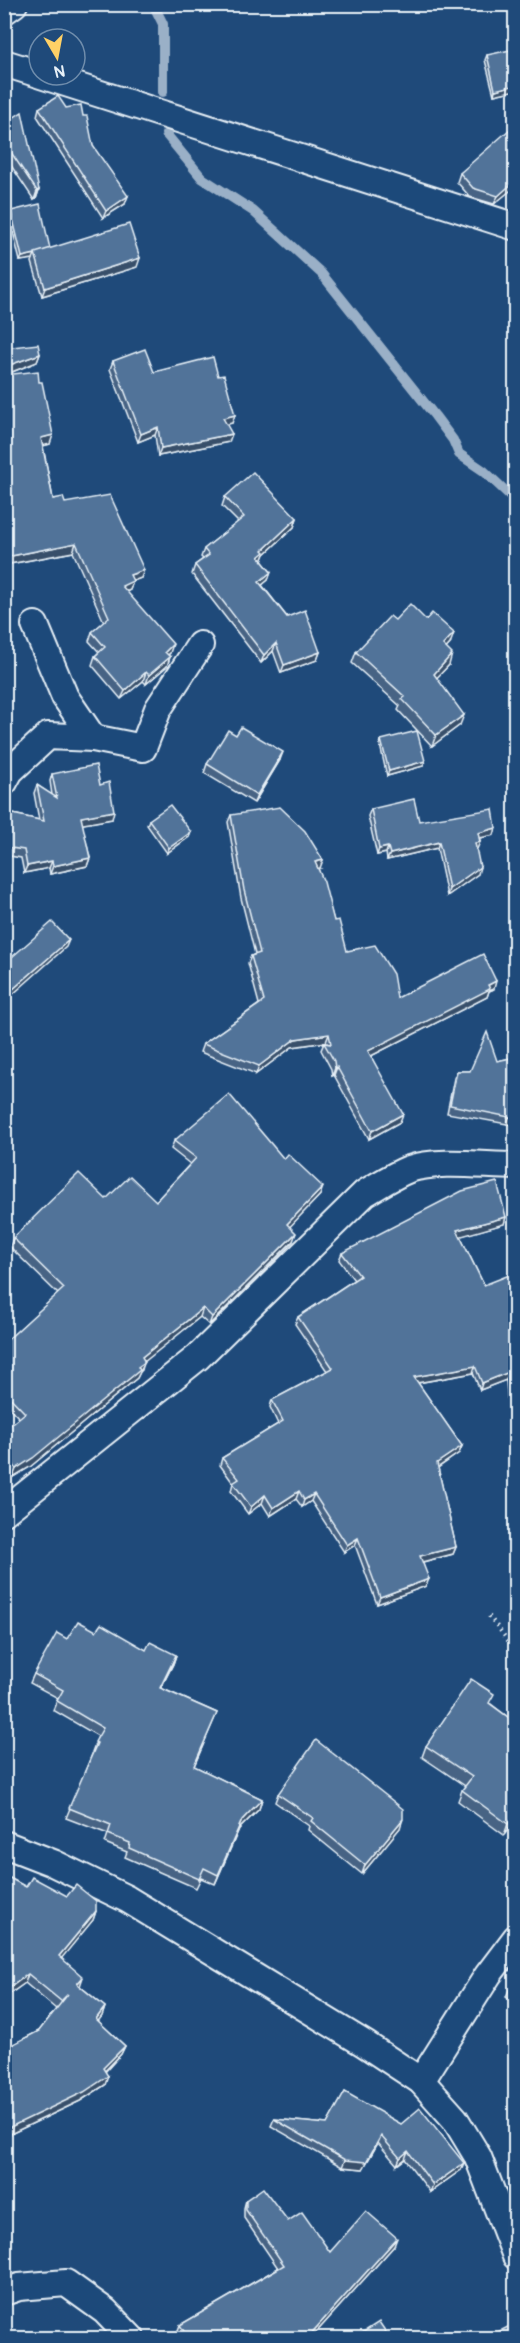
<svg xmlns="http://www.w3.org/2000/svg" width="520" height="2343" viewBox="0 0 520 2343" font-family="Pangolin,sans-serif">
  <rect width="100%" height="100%" fill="#1f4a7a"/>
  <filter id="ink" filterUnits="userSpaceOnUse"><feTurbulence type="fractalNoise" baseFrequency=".0167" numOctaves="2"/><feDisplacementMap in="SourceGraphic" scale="12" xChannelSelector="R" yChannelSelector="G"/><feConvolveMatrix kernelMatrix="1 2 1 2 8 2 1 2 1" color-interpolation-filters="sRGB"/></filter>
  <g filter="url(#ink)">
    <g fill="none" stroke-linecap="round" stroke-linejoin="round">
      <g stroke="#9ab0c7" stroke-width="10">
        <polyline points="153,4 163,24 163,92"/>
        <polyline points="166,134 202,178 253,211 321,273 435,416 453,440 459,454 484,471 516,501"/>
      </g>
      <g stroke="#e8f1f8" stroke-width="30">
        <g id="minor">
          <polyline points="4,11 14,4"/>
          <polyline points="4,63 39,74"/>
          <polyline points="41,75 516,227"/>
          <polyline points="35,625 65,697 93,738"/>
          <polyline points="4,782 10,771 48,736 93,738 143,748 158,709 200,645"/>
          <path d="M4,1512L198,1357L365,1193C379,1185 394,1175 409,1169C440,1159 484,1166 516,1166"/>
          <polyline points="4,1844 53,1863 127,1899 365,2044 421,2081 455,2119 478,2157 516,2256"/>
          <polyline points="421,2081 488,1975 516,1938"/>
          <polyline points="4,2292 19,2287 66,2283 105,2311 131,2338"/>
        </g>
      </g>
      <polyline stroke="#e8f1f8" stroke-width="4" stroke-dasharray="1.5 4.5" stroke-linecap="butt" points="489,1616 516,1651"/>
      <use href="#minor" stroke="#1f4a7a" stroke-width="26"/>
    </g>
    <g fill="#466384" stroke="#e8f1f8" stroke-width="1.5">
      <polygon points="516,53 516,90 494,95 485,60 487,55"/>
      <polygon points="39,108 66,108 83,116 93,146 125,204 103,218 37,116"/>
      <polygon points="4,124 39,190 36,199 34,200 4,155"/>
      <polygon points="516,136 516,186 494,204 470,197 457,182 460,173"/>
      <polygon points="11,211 50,249 137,267 42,296 32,262 33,259 20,261 9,216"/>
      <polygon points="4,348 40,354 37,362 5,375 39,382 50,444 43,446 53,499 65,503 141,578 133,581 130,590 126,592 170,653 168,655 170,657 167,666 146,684 143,681 121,699 92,665 95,656 99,652 89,641 92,632 104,622 73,552 4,565"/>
      <polygon points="113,361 154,372 218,376 232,423 227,424 229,442 158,456 155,435 138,442 110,369"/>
      <polygon points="225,497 297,518 294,527 265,554 262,561 271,572 268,580 262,585 287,617 320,652 317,660 281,673 273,651 261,663 192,574 195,565 203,559 201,557 204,549 238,522 222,506"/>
      <polygon points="450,644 446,648 449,665 436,678 460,725 432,746 398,710 400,706 352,663 356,652"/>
      <polygon points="236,735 280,760 254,803 204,773 207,764"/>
      <polygon points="381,740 423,766 387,776 380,745"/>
      <polygon points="52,774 100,785 112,819 82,824 90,858 87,866 50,874 49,868 24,873 21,858 4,855 4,812 39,820 34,793 37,785 52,795 50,781"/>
      <polygon points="371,809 419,821 494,835 479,838 480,842 476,849 478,874 447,896 437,848 387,860 386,853 377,855 368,816"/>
      <polygon points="231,815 320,868 318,868 334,921 347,951 397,998 494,989 489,991 487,997 371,1056 400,1122 369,1139 334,1075 332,1076 331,1069 321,1050 324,1043 327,1043 326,1042 292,1047 256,1074 200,1052 203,1044 259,1004 248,963 251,956 255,954 241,898 228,822"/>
      <polygon points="149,820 191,832 189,837 167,853 147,825"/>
      <polygon points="516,1057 516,1125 507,1124 447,1113 454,1078 457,1071 470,1071 497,1061"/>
      <polygon points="174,1141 284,1159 320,1195 289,1227 293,1241 209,1325 200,1317 144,1361 142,1370 140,1372 137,1378 30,1467 13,1477 4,1462 4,1430 19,1418 4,1402 4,1343 58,1294 10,1247 13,1238 106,1199 156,1201 190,1164 171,1149"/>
      <polygon points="506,1217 504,1224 460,1236 484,1285 516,1282 516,1407 508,1408 506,1380 480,1390 473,1373 418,1383 462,1446 459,1453 438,1468 456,1547 453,1554 423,1562 426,1586 377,1604 355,1545 344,1552 311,1501 302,1507 296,1499 270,1516 262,1503 248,1514 231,1491 233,1483 220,1465 222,1458 278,1424 270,1407 272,1400 327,1371 295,1324 298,1317 354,1280 339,1260 342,1253"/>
      <polygon points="96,1631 146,1650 176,1655 173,1664 161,1688 217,1713 194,1766 262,1799 259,1809 239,1829 215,1884 201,1878 196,1888 125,1857 127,1852 105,1843 108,1834 66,1818 93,1752 92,1752 98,1736 53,1710 58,1698 30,1683 34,1674 67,1639"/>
      <polygon points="491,1704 516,1723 516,1820 504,1835 458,1801 462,1790 465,1786 422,1757 426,1746"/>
      <polygon points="278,1794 400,1828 362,1874 308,1830 309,1826 275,1802"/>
      <polygon points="4,1875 26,1887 96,1911 93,1920 61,1958 80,1986 105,2007 102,2016 98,2021 125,2046 121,2054 105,2072 105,2085 80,2101 4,2137 4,2045 6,2048 39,2031 56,2009 25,1983 4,1998"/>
      <polygon points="516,1981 516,2004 506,1997 509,1990"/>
      <polygon points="345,2092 461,2170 430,2192 405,2159 397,2165 378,2143 363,2169 342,2167 271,2126 274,2119 327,2124"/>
      <polygon points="246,2200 288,2221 330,2252 394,2246 311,2338 180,2338 177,2333 180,2325 278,2268 244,2218 244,2208"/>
    </g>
    <g fill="#39506b" stroke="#e8f1f8" stroke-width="1.5">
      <polygon points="516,85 516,90 494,95 495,90"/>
      <polygon points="516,180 516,186 494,204 498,196"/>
      <polygon points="39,190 36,199 34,200 37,191"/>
      <polygon points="128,196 125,204 103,218 106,211"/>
      <polygon points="35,254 33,259 20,261 22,257"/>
      <polygon points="140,258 137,267 42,296 45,288"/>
      <polygon points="40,354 37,362 4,375 4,367"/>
      <polygon points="235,415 232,423 220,426 223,418"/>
      <polygon points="158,427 155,435 138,442 141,434"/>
      <polygon points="232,434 229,442 158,456 161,448"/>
      <polygon points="53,435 50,444 38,447 41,438"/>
      <polygon points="297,518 294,527 265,554 262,561 256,565 263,550"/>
      <polygon points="76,543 73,552 4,565 6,557"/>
      <polygon points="144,570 141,578 133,581 130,590 119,595 122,586 130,575"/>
      <polygon points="271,572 268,580 256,590 259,582"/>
      <polygon points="454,633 450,644 439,656 443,645"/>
      <polygon points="276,643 273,651 261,663 264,655"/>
      <polygon points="173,644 170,653 162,660 165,652"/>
      <polygon points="320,652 317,660 281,673 284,665"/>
      <polygon points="452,654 449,665 430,685 434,674"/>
      <polygon points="170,657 167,666 146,684 149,675"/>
      <polygon points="146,672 143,681 121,699 125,691"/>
      <polygon points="464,715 460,725 432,746 436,735"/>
      <polygon points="283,752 280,760 254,803 257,795"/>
      <polygon points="425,761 423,766 387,776 389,771"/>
      <polygon points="114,811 112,819 78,825 81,817"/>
      <polygon points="496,828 494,835 475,839 478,833"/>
      <polygon points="191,832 189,837 167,853 169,848"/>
      <polygon points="439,842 437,848 387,860 390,854"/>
      <polygon points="480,842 477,849 473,850 475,843"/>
      <polygon points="388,847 386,853 377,855 379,849"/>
      <polygon points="90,858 87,866 50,874 53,866"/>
      <polygon points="323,860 320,868 312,870 315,862"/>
      <polygon points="52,861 49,868 24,873 27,866"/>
      <polygon points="480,867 478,874 447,896 449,889"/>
      <polygon points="69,940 66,947 4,1002 4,997"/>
      <polygon points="496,981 494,989 489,991 487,997 365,1059 368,1051"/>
      <polygon points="329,1034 326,1042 292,1047 256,1074 259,1066 295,1039"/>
      <polygon points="337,1067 334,1075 332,1076 335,1068"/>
      <polygon points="403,1114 400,1122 369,1139 372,1131"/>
      <polygon points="509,1117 516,1117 516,1125 507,1124"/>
      <polygon points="323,1187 320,1195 284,1233 287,1224"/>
      <polygon points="506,1217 504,1224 455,1238 457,1230"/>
      <polygon points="296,1233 293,1241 209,1325 212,1317"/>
      <polygon points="203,1308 200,1317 139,1366 142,1357"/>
      <polygon points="145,1362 137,1378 30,1467 13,1477 16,1469"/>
      <polygon points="475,1366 473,1373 411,1384 414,1377"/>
      <polygon points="509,1372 506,1380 480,1390 482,1383"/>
      <polygon points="510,1400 516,1400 516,1407 508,1408"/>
      <polygon points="462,1446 459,1453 434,1470 437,1463"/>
      <polygon points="299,1491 296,1499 270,1516 273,1508"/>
      <polygon points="314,1494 311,1501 302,1507 304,1500"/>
      <polygon points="265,1495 262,1503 248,1514 251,1507"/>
      <polygon points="358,1538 355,1545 344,1552 347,1545"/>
      <polygon points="456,1547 453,1554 418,1563 420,1556"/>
      <polygon points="429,1579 426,1586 377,1604 380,1597"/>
      <polygon points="176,1655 173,1664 156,1697 160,1688"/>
      <polygon points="262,1799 259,1809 239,1829 215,1884 242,1820"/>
      <polygon points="516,1814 516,1820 504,1835 508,1824"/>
      <polygon points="403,1819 400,1828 362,1874 365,1865"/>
      <polygon points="96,1911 93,1920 56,1965 59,1956"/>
      <polygon points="28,1974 25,1983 4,1998 4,1992"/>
      <polygon points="83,1977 80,1986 77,1984"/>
      <polygon points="105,2007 102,2016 93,2028 96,2019"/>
      <polygon points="125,2046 121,2054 99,2077 103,2068"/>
      <polygon points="108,2076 105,2085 80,2101 4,2137 4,2130"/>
      <polygon points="381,2136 378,2143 363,2169 342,2167 345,2160"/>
      <polygon points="408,2151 405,2159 397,2165 400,2158"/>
      <polygon points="464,2163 461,2170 430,2192 433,2185"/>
      <polygon points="397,2238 394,2246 311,2338 307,2338"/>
    </g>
    <g fill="#517399" stroke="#e8f1f8" stroke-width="1.5">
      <polygon points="515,49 516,53 516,85 495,90 487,55"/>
      <polygon points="58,96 66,108 81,105 83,116 87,116 93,146 128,196 106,211 39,108"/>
      <polygon points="22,112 39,190 37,191 4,142 4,124"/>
      <polygon points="510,129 516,136 516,180 498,196 473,188 460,173"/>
      <polygon points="40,204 50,249 35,254 22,257 11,211"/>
      <polygon points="129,224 140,258 45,288 35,253"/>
      <polygon points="38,344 40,354 4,367 4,348"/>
      <polygon points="145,349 154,372 213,357 218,376 224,375 235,415 223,418 232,434 161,448 158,427 141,434 113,361"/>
      <polygon points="38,371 39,382 42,382 53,435 41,438 53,499 63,497 65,503 110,495 144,570 130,575 133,581 122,586 173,644 165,652 170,657 149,675 146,672 125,691 95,656 105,647 92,632 109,617 76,543 6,557 4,548 4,373 5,375"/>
      <polygon points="253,472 297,518 263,550 265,552 259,557 271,572 259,582 287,617 305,610 320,652 284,665 276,643 264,655 195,565 209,555 204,549 244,517 225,497"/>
      <polygon points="410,604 426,620 432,613 454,633 443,645 452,654 434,674 464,715 436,735 402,699 405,697 356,652 390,616 395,620"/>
      <polygon points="241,727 283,752 257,795 207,764 228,730 236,735"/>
      <polygon points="417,731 425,761 389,771 381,740"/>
      <polygon points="96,765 100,785 109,782 114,811 81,817 90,858 53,866 52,861 27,866 24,850 4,847 4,812 44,821 37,785 57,798 52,774"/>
      <polygon points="414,799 419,821 493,809 496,828 478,833 480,842 475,843 480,867 449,889 439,842 390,854 388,847 379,849 371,809"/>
      <polygon points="170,805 191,832 169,848 149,820"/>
      <polygon points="280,807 305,831 323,860 315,862 324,882 334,921 339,920 347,951 375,945 393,974 397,998 483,954 496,981 488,985 490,989 368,1051 403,1114 372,1131 337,1067 335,1068 334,1061 324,1043 331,1044 329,1034 295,1039 259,1066 203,1044 264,1001 251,956 260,953 244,890 231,815"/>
      <polygon points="52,922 69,940 4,997 4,964"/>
      <polygon points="487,1032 497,1061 516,1057 516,1117 509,1117 450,1105 457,1071 470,1071"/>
      <polygon points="229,1094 284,1159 288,1154 323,1187 287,1224 296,1233 212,1317 203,1308 142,1357 145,1362 138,1367 140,1370 33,1458 16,1469 4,1449 4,1430 25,1413 4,1391 4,1343 64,1288 13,1238 79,1173 106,1199 130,1176 156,1201 196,1158 174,1141"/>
      <polygon points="497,1182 506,1217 457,1230 484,1285 512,1274 516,1282 516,1400 510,1400 509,1372 482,1383 475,1366 414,1377 462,1446 437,1463 456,1547 420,1556 429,1579 380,1597 358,1538 347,1545 314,1494 304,1500 299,1491 273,1508 265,1495 251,1507 233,1483 239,1479 222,1458 283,1421 272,1400 333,1368 298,1317 360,1276 342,1253 462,1191"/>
      <polygon points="78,1621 96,1631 101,1624 146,1650 150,1642 176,1655 160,1688 217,1713 194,1766 262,1799 242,1820 218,1875 204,1868 199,1879 129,1848 130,1843 108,1834 111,1825 69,1808 97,1743 95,1742 103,1728 57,1701 63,1690 34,1674 57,1633 67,1639"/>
      <polygon points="471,1679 494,1694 489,1703 516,1723 516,1814 508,1824 462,1790 472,1777 426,1746"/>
      <polygon points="316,1740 403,1809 403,1819 365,1865 311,1821 313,1818 278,1794"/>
      <polygon points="4,1875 26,1887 32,1877 67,1896 76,1885 96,1901 96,1911 59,1956 83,1977 77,1984 105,2007 96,2019 125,2046 103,2068 108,2076 84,2092 4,2130 4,2045 6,2048 39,2031 68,1994 61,2001 28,1974 4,1992"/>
      <polygon points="516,1981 516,1995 509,1990"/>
      <polygon points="345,2092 401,2124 420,2108 464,2163 433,2185 408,2151 400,2158 381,2136 366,2162 345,2160 274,2119 327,2124"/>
      <polygon points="263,2188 288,2221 302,2212 330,2252 366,2211 397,2238 307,2338 188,2338 180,2325 284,2265 246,2210 246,2200"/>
      <polygon points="379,2322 390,2338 354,2338"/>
      <polygon points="516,2323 516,2338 486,2338"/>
    </g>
  </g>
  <rect width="520" height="2343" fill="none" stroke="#1f4a7a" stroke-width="24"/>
  <rect x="12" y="12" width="496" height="2319" fill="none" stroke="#e8f1f8" stroke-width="2" filter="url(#ink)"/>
  <g transform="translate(57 57) rotate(170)"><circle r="28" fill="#1f4a7a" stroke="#6f8dac" stroke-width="1.5"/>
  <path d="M0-4.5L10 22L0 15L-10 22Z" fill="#ffd166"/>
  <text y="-9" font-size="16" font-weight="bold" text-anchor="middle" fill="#e8f1f8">N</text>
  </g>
</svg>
